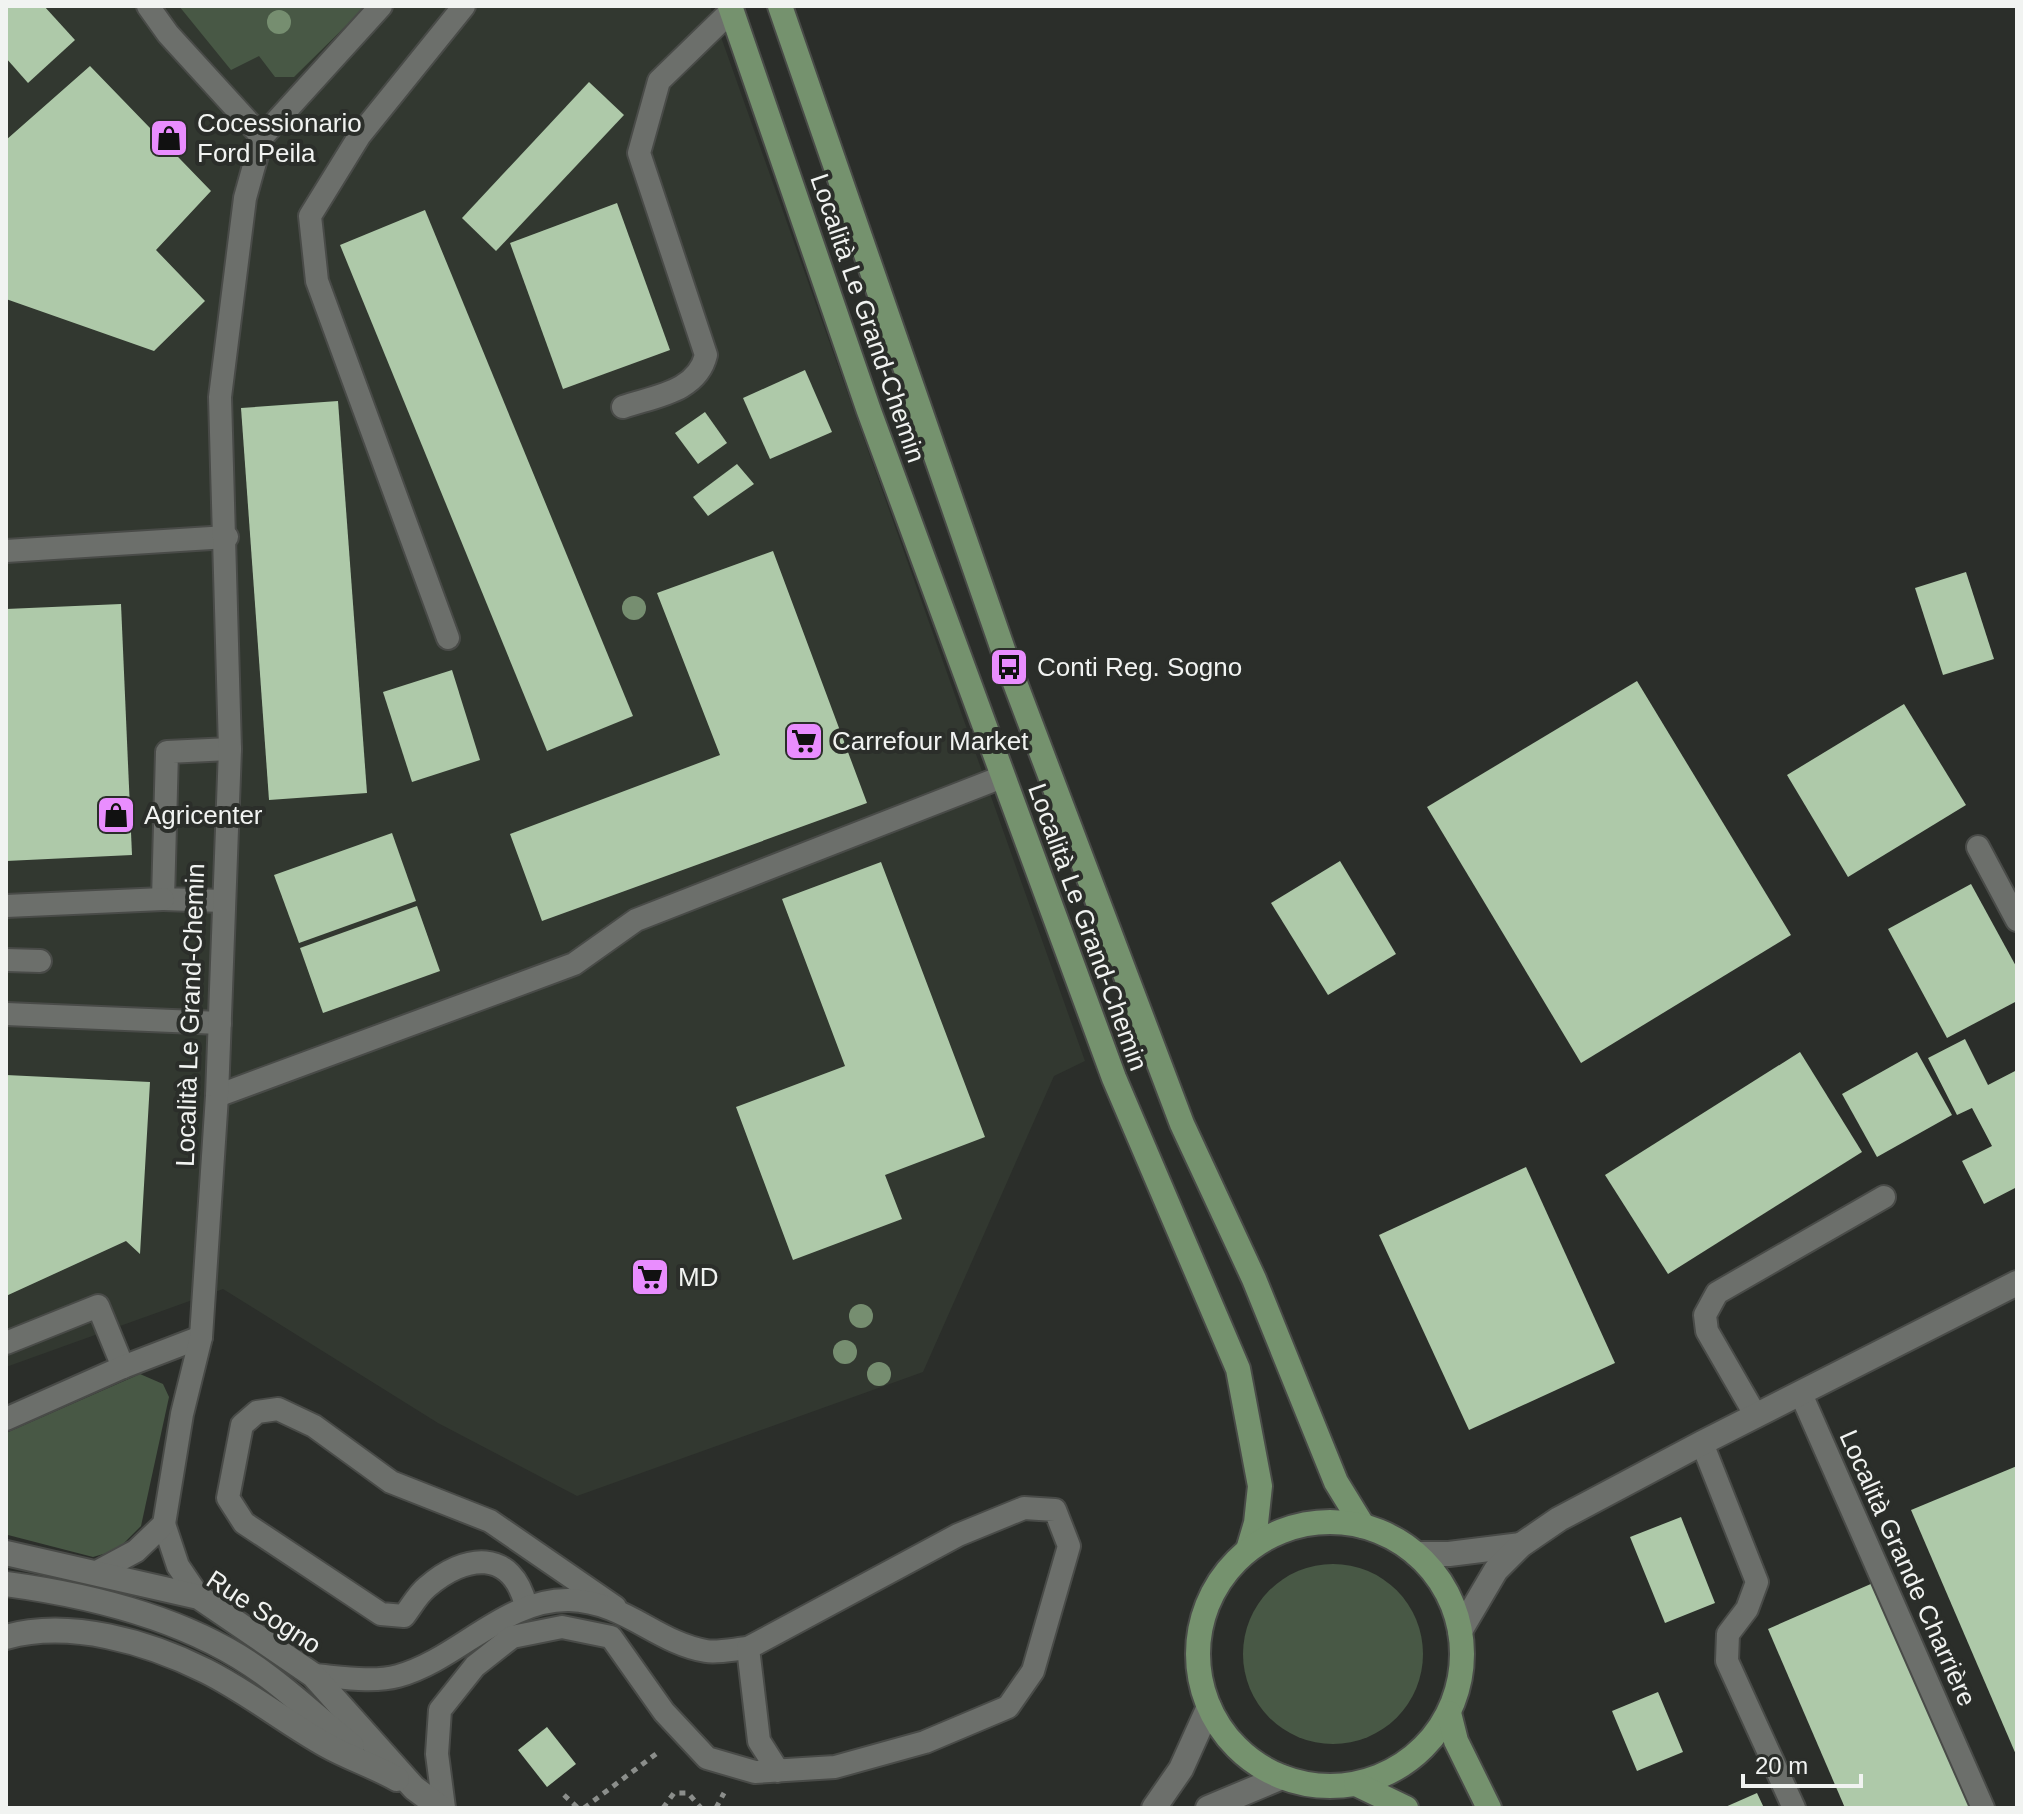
<svg xmlns="http://www.w3.org/2000/svg" width="2023" height="1814" viewBox="0 0 2023 1814" font-family="Helvetica,sans-serif">
  <rect width="100%" height="100%" fill="#2b2e2a"/>
  <polygon fill="#323830" points="6,6 710,6 1085,1061 1054,1076 923,1372 577,1496 438,1423 223,1289 6,1367"/>
  <g fill="#485845">
    <polygon points="179,6 366,6 294,77 275,77 259,56 231,70"/>
    <polygon points="140,1374 163,1384 169,1397 141,1526 117,1550 93,1557 8,1535 6,1433"/>
    <circle cx="1333" cy="1654" r="90"/>
  </g>
  <g fill="#aec9a9">
    <polygon points="6,6 44,6 75,40 28,83 6,58"/>
    <polygon points="90,66 211,191 156,250 205,301 154,351 6,299 6,140"/>
    <polygon points="589,82 624,115 496,251 462,218"/>
    <polygon points="617,203 670,350 563,389 510,243"/>
    <polygon points="425,210 633,716 547,751 340,245"/>
    <polygon points="805,370 832,432 770,459 743,398"/>
    <polygon points="338,401 367,793 269,800 241,408"/>
    <polygon points="705,412 727,443 698,464 675,433"/>
    <polygon points="737,464 754,484 708,516 693,497"/>
    <polygon points="773,551 867,803 542,921 510,834 720,755 657,593"/>
    <polygon points="1966,572 1994,659 1943,675 1915,588"/>
    <polygon points="121,604 132,855 6,861 6,609"/>
    <polygon points="452,670 480,760 412,782 383,692"/>
    <polygon points="1637,681 1791,935 1581,1063 1427,807"/>
    <polygon points="1904,704 1966,805 1848,877 1787,775"/>
    <polygon points="392,833 416,901 299,943 274,875"/>
    <polygon points="1340,861 1396,954 1328,995 1271,903"/>
    <polygon points="881,862 985,1137 885,1175 902,1219 793,1260 736,1107 845,1066 782,899"/>
    <polygon points="1971,884 2017,968 2017,1001 1947,1038 1888,929"/>
    <polygon points="417,906 440,971 323,1013 300,948"/>
    <polygon points="1965,1039 1988,1085 2017,1070 2017,1187 1984,1204 1962,1161 1992,1146 1972,1108 1957,1115 1928,1058"/>
    <polygon points="1800,1052 1862,1152 1668,1274 1605,1175"/>
    <polygon points="1917,1052 1952,1115 1877,1157 1842,1094"/>
    <polygon points="6,1075 150,1082 140,1254 126,1241 6,1296"/>
    <polygon points="1526,1167 1615,1363 1469,1430 1379,1235"/>
    <polygon points="2017,1466 2017,1757 1911,1510"/>
    <polygon points="1681,1517 1715,1603 1665,1623 1630,1537"/>
    <polygon points="1873,1583 1971,1808 1845,1808 1768,1629"/>
    <polygon points="1658,1692 1683,1752 1637,1771 1612,1711"/>
    <polygon points="547,1727 576,1764 547,1787 518,1750"/>
    <polygon points="1757,1793 1764,1808 1723,1808"/>
  </g>
  <g fill="none" stroke-linecap="round" stroke-linejoin="round">
    <g stroke="#494b48" stroke-width="26">
      <g id="service">
        <polyline points="148,6 168,34 262,137"/>
        <path d="M623,407C655,396 697,392 706,355L639,153L659,81L732,10"/>
        <polyline points="6,551 227,537"/>
        <polyline points="448,638 317,281 310,216 360,135 464,6"/>
        <polyline points="1978,847 2017,920"/>
        <polyline points="223,901 163,899 167,752 230,749"/>
        <polyline points="6,906 163,899"/>
        <polyline points="6,960 40,961"/>
        <polyline points="6,1014 220,1023"/>
        <polyline points="217,1096 574,964 636,920 1002,777"/>
        <polyline points="6,1343 98,1306 123,1367"/>
        <polyline points="1801,1394 1983,1808"/>
        <polyline points="1756,1416 1707,1331 1705,1315 1717,1293 1884,1197"/>
        <polyline points="6,1419 123,1367 201,1337"/>
        <polyline points="1702,1443 1757,1582 1747,1609 1728,1634 1727,1661 1794,1808"/>
        <polyline points="164,1524 178,1566 199,1597"/>
        <polyline points="97,1572 136,1551 164,1524 182,1414 201,1337 217,1096 230,749 220,397 245,198 262,137 381,6"/>
        <path d="M526,1606C512,1548 465,1554 427,1587C418,1594 411,1607 404,1616L381,1614L244,1523L228,1498L242,1425L257,1412L278,1409L314,1426L391,1482L490,1521L615,1607"/>
        <path d="M313,1675C339,1677 373,1683 398,1676C459,1659 504,1599 569,1600C626,1602 655,1642 706,1651C718,1653 735,1649 748,1648"/>
        <polyline points="444,1808 437,1754 440,1710 475,1666 512,1637 562,1627 611,1637 664,1712 707,1758 755,1772 835,1767 925,1742 1008,1707 1033,1671 1069,1546 1055,1510 1024,1508 958,1535 748,1648 759,1741 778,1771"/>
      </g>
    </g>
    <g stroke="#494b48" stroke-width="28">
      <g id="minor">
        <polyline points="1416,1554 1449,1554 1521,1545"/>
        <polyline points="1460,1631 1496,1570 1521,1545 1559,1519 1702,1443 2017,1283"/>
      </g>
    </g>
    <g stroke="#494b48" stroke-width="28">
      <g id="tertiary">
        <polyline points="6,1553 199,1597 313,1675 414,1788 441,1808"/>
        <path d="M6,1584C95,1596 193,1620 266,1675C296,1697 323,1723 352,1746"/>
        <path d="M6,1637C70,1619 148,1642 206,1671C248,1692 285,1722 326,1745C349,1758 374,1766 397,1779"/>
        <polyline points="1154,1808 1181,1769 1209,1707"/>
        <polyline points="1208,1808 1282,1777"/>
      </g>
    </g>
    <g stroke="#494b48" stroke-width="28">
      <g id="primary">
        <polyline points="730,6 869,411 1114,1078 1238,1369 1260,1486 1256,1523 1248,1550"/>
        <polyline points="780,6 1009,667 1182,1124 1254,1279 1336,1482 1363,1526"/>
        <circle cx="1330" cy="1654" r="132"/>
        <polyline points="1449,1713 1456,1741 1489,1808"/>
        <polyline points="1356,1784 1406,1808"/>
      </g>
    </g>
    <g stroke="#8b8e8b" stroke-width="5" stroke-dasharray="6 6" stroke-linecap="butt">
      <polyline points="564,1795 578,1808"/>
      <polyline points="584,1808 660,1751"/>
      <polyline points="663,1808 674,1793 688,1793 701,1808"/>
      <polyline points="716,1808 724,1793"/>
    </g>
    <use href="#service" stroke="#6c6f6b" stroke-width="22"/>
    <use href="#minor" stroke="#6c6f6b" stroke-width="24"/>
    <use href="#tertiary" stroke="#6c6f6b" stroke-width="24"/>
    <use href="#primary" stroke="#75926e" stroke-width="24"/>
  </g>
  <g fill="#768e70">
    <circle cx="279" cy="22" r="12"/>
    <circle cx="634" cy="608" r="12"/>
    <circle cx="861" cy="1316" r="12"/>
    <circle cx="845" cy="1352" r="12"/>
    <circle cx="879" cy="1374" r="12"/>
  </g>
  <defs>
    <g id="shop-square" transform="scale(2)"><rect x="-9" y="-9" width="18" height="18" rx="4" fill="#e98dfe" stroke="#2b2e2a"/><path d="M-5-2.5h2.3a2.7 3.5 0 0 1 5.4 0H5L5.5 6h-11ZM-1.5-2.5h3a1.5 2.3 0 0 0-3 0Z" fill="#111"/></g>
    <g id="bus-square" transform="scale(2)"><rect x="-9" y="-9" width="18" height="18" rx="4" fill="#e98dfe" stroke="#2b2e2a"/><path d="M-5-6H5V4H4V6H2V4H-2V6H-4V4H-5ZM-3.5-4V0h7V-4ZM-3.5 1.2v1.5H-2V1.2ZM2 1.2v1.5H3.5V1.2Z" fill="#111"/></g>
    <g id="supermarket-square" transform="scale(2)"><rect x="-9" y="-9" width="18" height="18" rx="4" fill="#e98dfe" stroke="#2b2e2a"/><path d="M-6-5.5h2.5l.6 2H6L4.5 2H-2.5L-4.4-4H-6ZM-1.5 3.2a1.3 1.3 0 1 0 .1 0ZM3 3.2a1.3 1.3 0 1 0 .1 0Z" fill="#111"/></g>
  </defs>
  <g fill-rule="evenodd">
    <use href="#shop-square" x="169" y="138"/>
    <use href="#bus-square" x="1009" y="667"/>
    <use href="#supermarket-square" x="804" y="741"/>
    <use href="#shop-square" x="116" y="815"/>
    <use href="#supermarket-square" x="650" y="1277"/>
  </g>
  <g text-anchor="middle" dominant-baseline="central" stroke-width="8" stroke-linejoin="round" paint-order="stroke">
    <g font-size="26" fill="#f1f3f1" stroke="#2b2e2a" text-anchor="start">
      <text x="197" y="123">Cocessionario<tspan x="197" dy="30">Ford Peila</tspan></text>
      <text x="1037" y="667">Conti Reg. Sogno</text>
      <text x="832" y="741">Carrefour Market</text>
      <text x="144" y="815">Agricenter</text>
      <text x="678" y="1277">MD</text>
    </g>
    <g font-size="26" fill="#f1f3f1" stroke="#2b2e2a">
      <text transform="translate(868 318) rotate(71)">Località Le Grand-Chemin</text>
      <text transform="translate(1088 927) rotate(70)">Località Le Grand-Chemin</text>
      <text transform="translate(190 1015) rotate(-88)">Località Le Grand-Chemin</text>
      <text transform="translate(1908 1568) rotate(66)">Località Grande Charrière</text>
      <text transform="translate(264 1612) rotate(33)">Rue Sogno</text>
    </g>
  </g>
  <rect width="2023" height="1814" fill="none" stroke="#f1f3f1" stroke-width="16"/>
  <path d="M1743 1774v12h118v-12" fill="none" stroke="#f1f3f1" stroke-width="4"/>
  <text x="1755" y="1774" font-size="24" fill="#f1f3f1" stroke="#2b2e2a" stroke-width="6" paint-order="stroke">20 m</text>
</svg>
